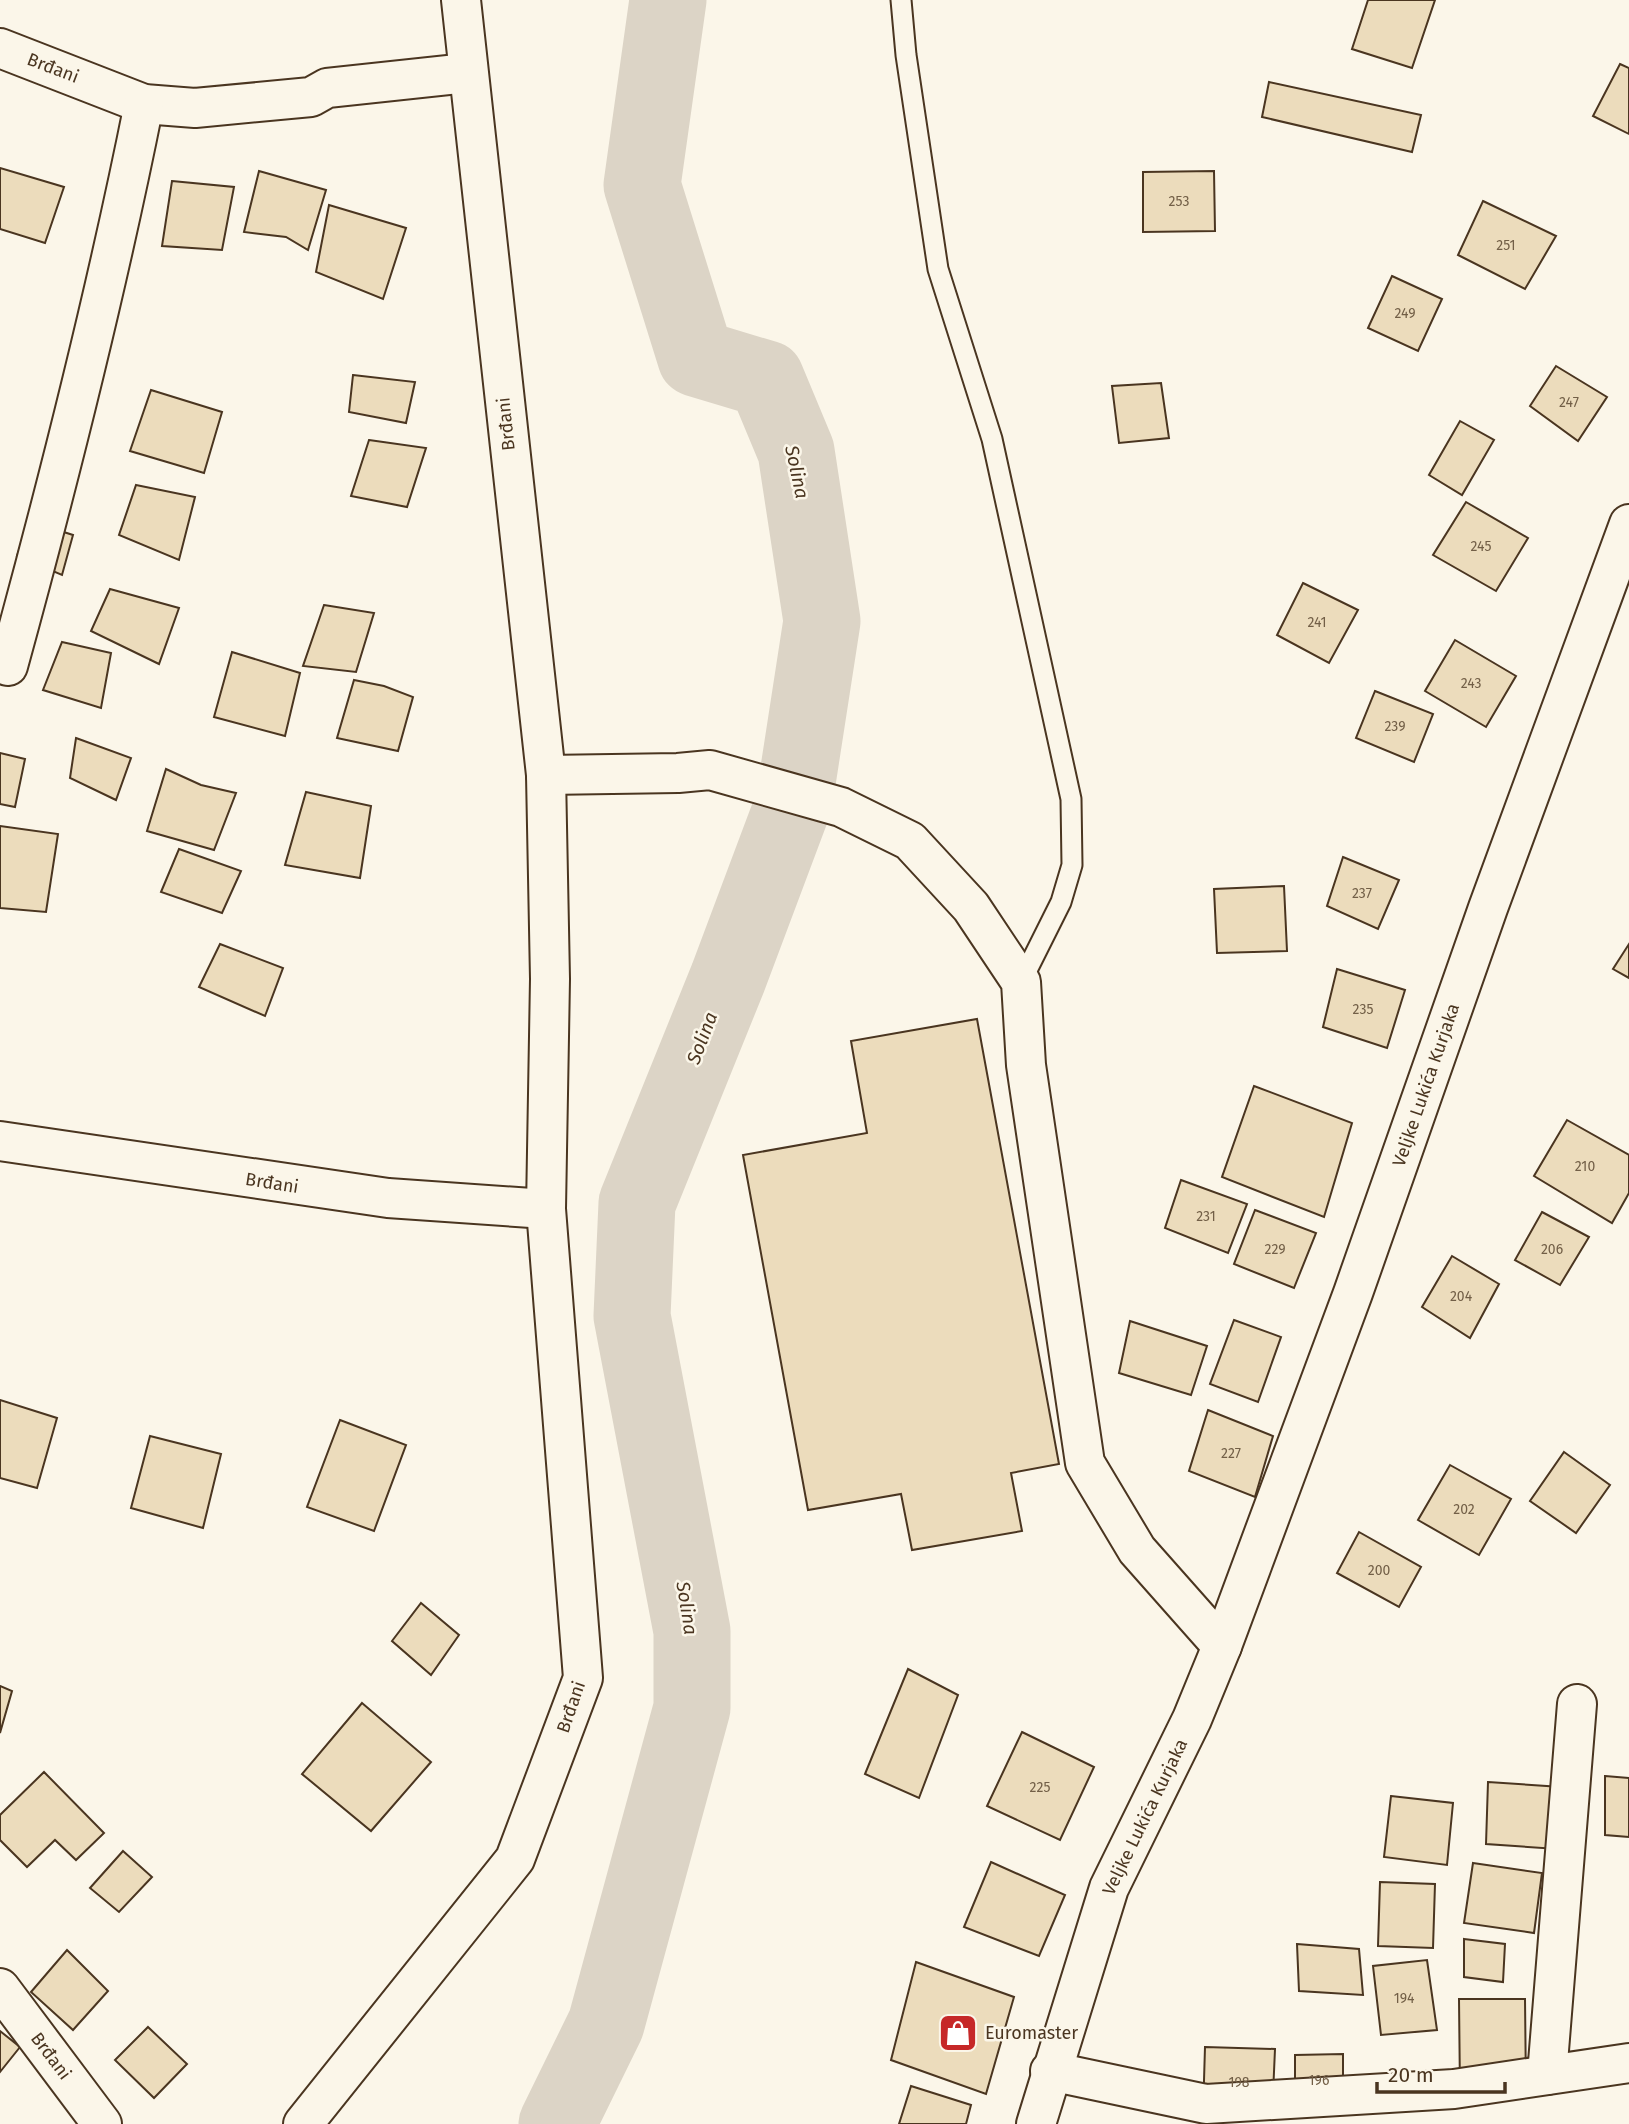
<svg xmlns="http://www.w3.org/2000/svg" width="1629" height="2124" viewBox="0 0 1629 2124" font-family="'Fira Sans',sans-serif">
  <rect width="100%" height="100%" fill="#fbf6e9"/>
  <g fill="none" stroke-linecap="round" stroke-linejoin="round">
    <polyline stroke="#dcd4c6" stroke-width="77" points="557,2124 606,2024 692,1708 692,1631 632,1316 637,1203 728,978 794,802 822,621 796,451 766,379 696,358 642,185 668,0"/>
  </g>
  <g fill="#ecdcbc" stroke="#4a3520" stroke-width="2">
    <polygon points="1368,0 1435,0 1412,68 1352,49"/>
    <polygon points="1620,64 1629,68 1629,134 1593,116"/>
    <polygon points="1269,82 1421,115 1412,152 1262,117"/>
    <polygon points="0,168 64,187 45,243 0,229"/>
    <polygon points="259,171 326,190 308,250 286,237 244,232"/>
    <polygon points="1214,171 1215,231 1143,232 1143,172"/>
    <polygon points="172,181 234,187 222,250 162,246"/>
    <polygon points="1483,201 1556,236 1525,289 1458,255"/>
    <polygon points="329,205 406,228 383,299 316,272"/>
    <polygon points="1392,276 1442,299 1418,351 1368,328"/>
    <polygon points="1556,366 1607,397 1578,441 1530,406"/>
    <polygon points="353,375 415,382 406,423 349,412"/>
    <polygon points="1161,383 1169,438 1119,443 1112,386"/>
    <polygon points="151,390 222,412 204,473 130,451"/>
    <polygon points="1460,421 1494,440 1462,495 1429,475"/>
    <polygon points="369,440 426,448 407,507 351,496"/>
    <polygon points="136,485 195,497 179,560 119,535"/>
    <polygon points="1466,502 1528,538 1496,591 1433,555"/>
    <polygon points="29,521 73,535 62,575 17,556"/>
    <polygon points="1303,583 1358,610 1329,663 1277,635"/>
    <polygon points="110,589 179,608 159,664 91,631"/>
    <polygon points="324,605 374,613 356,672 303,666"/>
    <polygon points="1455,640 1516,676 1486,727 1425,691"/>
    <polygon points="62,642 111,653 101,708 43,690"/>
    <polygon points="232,652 300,673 285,736 214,717"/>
    <polygon points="354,680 384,686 413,697 398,751 337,738"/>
    <polygon points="1375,691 1433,714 1414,762 1356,738"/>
    <polygon points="76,738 131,758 116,800 70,778"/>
    <polygon points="0,753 25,759 15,807 0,804"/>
    <polygon points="166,769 201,785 236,793 214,850 147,831"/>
    <polygon points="306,792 371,806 360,878 285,865"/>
    <polygon points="0,826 58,834 46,912 0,908"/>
    <polygon points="179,849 241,871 222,913 161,892"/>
    <polygon points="1343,857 1399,880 1378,929 1327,906"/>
    <polygon points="1284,886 1287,951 1217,953 1214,889"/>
    <polygon points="220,944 283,968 265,1016 199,987"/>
    <polygon points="1629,944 1629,978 1613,969"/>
    <polygon points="1337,969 1405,990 1387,1048 1323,1027"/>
    <polygon points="977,1019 1059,1464 1011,1473 1022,1531 912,1550 901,1494 808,1510 743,1155 867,1133 851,1041"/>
    <polygon points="1254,1086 1352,1123 1324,1217 1222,1177"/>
    <polygon points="1567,1120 1629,1155 1629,1193 1612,1223 1534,1176"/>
    <polygon points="1181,1180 1247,1204 1228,1253 1165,1228"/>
    <polygon points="1255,1210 1316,1233 1294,1288 1234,1264"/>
    <polygon points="1542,1212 1589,1237 1560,1285 1515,1260"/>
    <polygon points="1452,1256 1499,1284 1470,1338 1422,1307"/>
    <polygon points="1234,1320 1281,1337 1258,1402 1210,1384"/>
    <polygon points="1130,1321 1207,1346 1191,1395 1119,1373"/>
    <polygon points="0,1400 57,1418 37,1488 0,1478"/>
    <polygon points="1208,1410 1273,1436 1255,1497 1189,1471"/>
    <polygon points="340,1420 406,1445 374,1531 307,1507"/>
    <polygon points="150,1436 221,1454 203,1528 131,1508"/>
    <polygon points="1564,1452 1610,1485 1576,1533 1530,1501"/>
    <polygon points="1450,1465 1511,1499 1479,1555 1418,1520"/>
    <polygon points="1359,1532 1421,1567 1399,1607 1337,1573"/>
    <polygon points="421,1603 459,1635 431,1675 392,1641"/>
    <polygon points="908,1669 958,1695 919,1798 865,1774"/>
    <polygon points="0,1686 12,1691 0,1733"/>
    <polygon points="362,1703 431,1762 371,1831 302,1774"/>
    <polygon points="1022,1732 1094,1767 1060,1840 987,1806"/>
    <polygon points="44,1772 104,1833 76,1860 55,1840 27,1867 0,1840 0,1815"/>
    <polygon points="1605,1776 1629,1778 1629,1837 1605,1835"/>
    <polygon points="1488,1782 1561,1787 1557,1849 1486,1844"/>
    <polygon points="1391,1796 1453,1803 1447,1865 1384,1857"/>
    <polygon points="123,1851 152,1877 119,1912 90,1888"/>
    <polygon points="991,1862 1065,1895 1039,1956 964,1927"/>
    <polygon points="1473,1863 1542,1873 1534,1933 1464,1923"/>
    <polygon points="1380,1882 1435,1884 1433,1948 1378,1946"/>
    <polygon points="1464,1939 1505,1944 1503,1982 1464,1977"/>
    <polygon points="1297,1944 1359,1949 1363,1995 1299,1991"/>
    <polygon points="67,1950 108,1991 73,2030 31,1992"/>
    <polygon points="1427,1960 1437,2030 1381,2035 1373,1966"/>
    <polygon points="916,1962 1014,1997 986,2094 891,2060"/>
    <polygon points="1459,1999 1525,1999 1526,2091 1460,2092"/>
    <polygon points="148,2027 187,2064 154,2098 115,2060"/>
    <polygon points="0,2031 20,2047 0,2072"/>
    <polygon points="1205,2047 1275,2049 1272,2117 1203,2114"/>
    <polygon points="1343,2054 1343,2105 1295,2105 1295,2055"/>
    <polygon points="911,2086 971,2105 966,2124 899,2124"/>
  </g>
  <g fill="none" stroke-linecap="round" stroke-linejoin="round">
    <g stroke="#4a3520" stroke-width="23">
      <polyline id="lane" points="901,0 906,55 938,269 992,439 1071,799 1072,865 1061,902 1021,982"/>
    </g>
    <g stroke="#4a3520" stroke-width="42">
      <g id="street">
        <polyline points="0,48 144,104 195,108 311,97 327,88 467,73"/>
        <path d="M8,666C59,480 106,294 144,104"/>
        <polyline points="546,775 678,773 710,770 841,807 910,841 971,907 1021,982 1026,1065 1085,1463 1137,1550 1222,1646"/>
        <polyline points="0,1141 388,1198 546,1209"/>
        <polyline points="0,1988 102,2124"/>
        <polyline points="1050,2071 1206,2104 1454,2089 1629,2063"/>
        <polyline points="1547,2075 1577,1704"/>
        <polyline points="303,2124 515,1859 583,1678 546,1209 550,979 546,775 461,0"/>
      </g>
    </g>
    <g stroke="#4a3520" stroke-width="42">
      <polyline id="secondary" points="1036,2124 1109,1888 1192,1719 1222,1646 1353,1293 1488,908 1629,524"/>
    </g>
    <use href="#lane" stroke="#fbf6e9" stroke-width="19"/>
    <use href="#street" stroke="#fbf6e9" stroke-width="38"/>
    <use href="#secondary" stroke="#fbf6e9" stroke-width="38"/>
  </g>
  <defs>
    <g id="shop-square" transform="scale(2.0125)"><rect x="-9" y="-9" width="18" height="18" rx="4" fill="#c62828" stroke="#fbf6e9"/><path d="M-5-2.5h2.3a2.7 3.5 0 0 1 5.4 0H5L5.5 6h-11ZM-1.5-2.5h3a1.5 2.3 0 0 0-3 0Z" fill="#fff"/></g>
  </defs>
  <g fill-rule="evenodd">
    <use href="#shop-square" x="958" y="2033"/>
  </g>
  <g text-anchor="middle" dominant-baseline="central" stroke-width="5" stroke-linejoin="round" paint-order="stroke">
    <g font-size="14" fill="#725f47">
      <text x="1179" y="201">253</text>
      <text x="1506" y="245">251</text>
      <text x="1405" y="313">249</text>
      <text x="1569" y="402">247</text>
      <text x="1481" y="546">245</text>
      <text x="1317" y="622">241</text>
      <text x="1471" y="683">243</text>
      <text x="1395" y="726">239</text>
      <text x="1362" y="893">237</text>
      <text x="1363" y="1009">235</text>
      <text x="1585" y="1166">210</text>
      <text x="1206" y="1216">231</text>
      <text x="1275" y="1249">229</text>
      <text x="1552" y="1249">206</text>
      <text x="1461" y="1296">204</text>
      <text x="1231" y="1453">227</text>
      <text x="1464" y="1509">202</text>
      <text x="1379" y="1570">200</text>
      <text x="1040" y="1787">225</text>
      <text x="1404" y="1998">194</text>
      <text x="1319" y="2080">196</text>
      <text x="1239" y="2082">198</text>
    </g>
    <g font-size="18" fill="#4a3520" stroke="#fbf6e9">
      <text transform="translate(53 68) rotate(21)">Brđani</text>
      <text transform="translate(506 424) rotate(-96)">Brđani</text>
      <text transform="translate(1426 1085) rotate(-71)">Veljke Lukića Kurjaka</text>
      <text transform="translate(272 1183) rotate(9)">Brđani</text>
      <text transform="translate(571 1707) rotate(-71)">Brđani</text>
      <text transform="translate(1145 1817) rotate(-64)">Veljke Lukića Kurjaka</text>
      <text transform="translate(51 2056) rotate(53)">Brđani</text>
    </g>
    <g font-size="18" fill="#4a3520" stroke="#fbf6e9" text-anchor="start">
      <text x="985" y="2033">Euromaster</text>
    </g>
    <g font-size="19" font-style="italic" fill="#4a3520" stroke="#fbf6e9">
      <text transform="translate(797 472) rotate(78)">Solina</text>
      <text transform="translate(702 1038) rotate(-69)">Solina</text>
      <text transform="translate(687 1608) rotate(81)">Solina</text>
    </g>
  </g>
  <path d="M1377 2082v10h128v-10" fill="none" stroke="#4a3520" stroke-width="3.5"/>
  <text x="1388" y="2082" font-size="21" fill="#4a3520" stroke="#fbf6e9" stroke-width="5" paint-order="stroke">20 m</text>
</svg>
